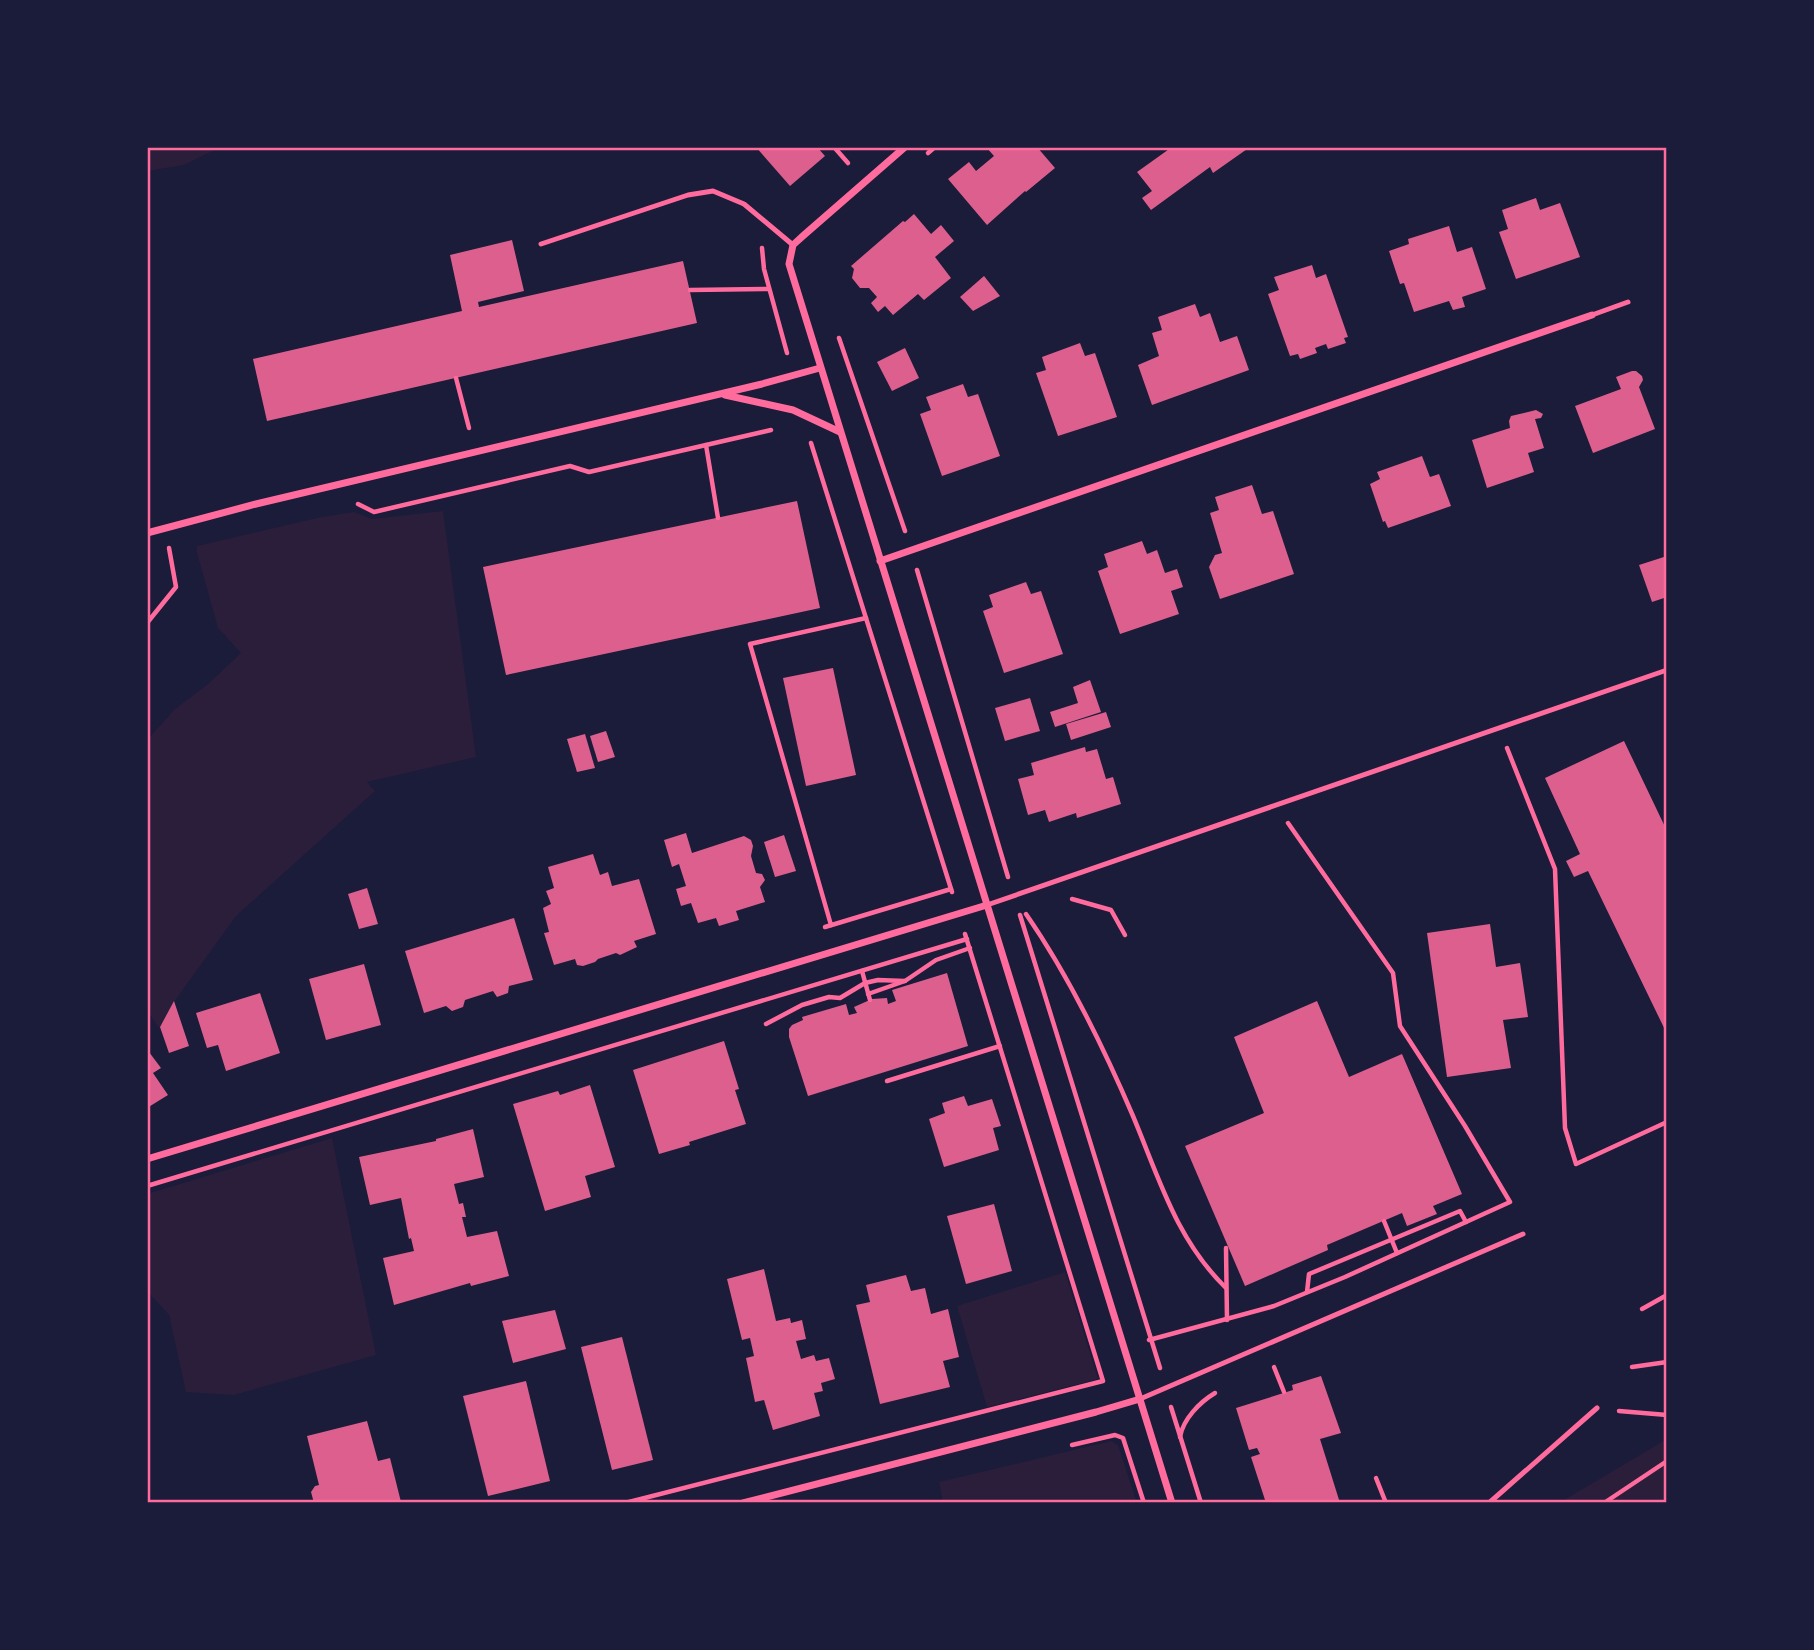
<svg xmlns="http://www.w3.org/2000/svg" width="1814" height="1650" viewBox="0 0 1814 1650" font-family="'IBM Plex Sans',sans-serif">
  <rect width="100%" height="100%" fill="#1b1b3a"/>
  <g fill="#2a1e3b">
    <polygon points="147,147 221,147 184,165 147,171"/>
    <polygon points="443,511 476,757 367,782 375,791 236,916 174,1002 159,1028 147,1010 147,740 175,709 208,684 241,653 218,628 197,553 197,546 321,517 354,512 372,519"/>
    <polygon points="332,1138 376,1355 234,1395 186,1392 169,1315 147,1291 147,1194"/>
    <polygon points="1065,1272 1098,1379 987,1407 957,1306"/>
    <polygon points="1667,1439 1667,1503 1559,1503"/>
    <polygon points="1111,1441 1118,1445 1137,1503 943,1503 939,1482"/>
  </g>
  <g fill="#dd5f8e">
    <polygon points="756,147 817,147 825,156 790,186"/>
    <polygon points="986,147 990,147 993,150 997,147 1037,147 1055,168 1026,192 1025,191 987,225 948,179 969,162 976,171 994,156"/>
    <polygon points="1172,147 1250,147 1213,173 1210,167 1151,210 1142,198 1152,191 1137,172"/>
    <polygon points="1536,198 1540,210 1560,203 1580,257 1516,279 1499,232 1508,229 1502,210"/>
    <polygon points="914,214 931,234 941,225 954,241 935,257 951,278 924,300 918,294 893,315 885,306 878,312 871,303 877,297 869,288 860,288 852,278 854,269 851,266 903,221 905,222"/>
    <polygon points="1449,226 1457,252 1472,247 1486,289 1462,297 1465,307 1453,310 1449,301 1414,312 1404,283 1400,284 1389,251 1409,244 1408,239"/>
    <polygon points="512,240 524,291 478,302 479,307 683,261 697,323 267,421 253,359 462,311 450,255"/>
    <polygon points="1312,265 1316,278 1326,274 1348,337 1344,338 1346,343 1328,349 1326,344 1315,348 1317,353 1300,359 1298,354 1290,356 1268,294 1279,290 1274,277"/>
    <polygon points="984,276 1000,296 973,311 960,297"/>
    <polygon points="1195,304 1200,317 1210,313 1220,342 1237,336 1249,370 1152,405 1138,365 1159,356 1152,333 1162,330 1158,317"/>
    <polygon points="1080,343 1085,356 1095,353 1117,417 1058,436 1036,373 1046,370 1042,357"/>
    <polygon points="905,348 919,378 892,391 877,362"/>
    <polygon points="1632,371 1636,371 1642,376 1643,380 1639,387 1655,429 1593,453 1575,406 1621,389 1616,377"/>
    <polygon points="963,384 968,397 978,394 1000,456 942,476 920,414 931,410 926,397"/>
    <polygon points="1536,410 1543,414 1541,418 1535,419 1544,448 1528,453 1534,472 1487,488 1472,440 1510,428 1509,421 1511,416"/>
    <polygon points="1422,456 1430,477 1439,474 1451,506 1388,528 1385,521 1383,522 1370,484 1380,479 1377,472"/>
    <polygon points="1252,485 1262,514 1273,511 1294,574 1220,599 1209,567 1215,555 1222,553 1210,513 1219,510 1215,497"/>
    <polygon points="797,501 820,608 506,675 483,567"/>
    <polygon points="1142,541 1147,554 1157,550 1165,573 1177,569 1183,587 1171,591 1179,614 1120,634 1098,571 1108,567 1104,554"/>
    <polygon points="1667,556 1667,597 1652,602 1639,565"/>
    <polygon points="1026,582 1031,594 1041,591 1063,654 1004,673 983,611 993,607 989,595"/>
    <polygon points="833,668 856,775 806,786 783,678"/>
    <polygon points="1090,680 1101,712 1055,727 1050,712 1078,703 1073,687"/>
    <polygon points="1030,698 1040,731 1005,741 995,708"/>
    <polygon points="1106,712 1111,727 1071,740 1066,724"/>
    <polygon points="606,731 615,757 598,762 590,736"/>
    <polygon points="585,734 595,768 577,772 567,739"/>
    <polygon points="1624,741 1667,831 1667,1034 1588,871 1574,877 1566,861 1580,854 1545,778"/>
    <polygon points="1085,747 1086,752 1097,749 1106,779 1113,777 1121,804 1077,818 1076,813 1049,822 1045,810 1028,815 1018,779 1034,775 1031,763"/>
    <polygon points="686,833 692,853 744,836 751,840 753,846 751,856 756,873 762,874 765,880 760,887 765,902 736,911 739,920 719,926 716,918 698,923 691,903 681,906 676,889 686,886 679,864 672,867 664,840"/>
    <polygon points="784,835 796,871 775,877 764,842"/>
    <polygon points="593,854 600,875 608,872 612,886 639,879 656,934 634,941 637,947 620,955 616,953 598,959 595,962 583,966 577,965 575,959 554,965 544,933 549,932 543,908 551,904 546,891 554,888 548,867"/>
    <polygon points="367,888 378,924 359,929 348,894"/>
    <polygon points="514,918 533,980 509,986 508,993 497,997 493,991 465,1000 463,1007 452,1011 446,1006 424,1013 405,951"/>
    <polygon points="1490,924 1496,967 1520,963 1528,1017 1503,1020 1511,1068 1447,1077 1427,933"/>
    <polygon points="364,964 381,1025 326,1040 309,979"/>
    <polygon points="947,973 968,1046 808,1096 789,1037 789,1029 792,1025 803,1020 802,1017 846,1004 849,1015 857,1013 854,1007 872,999 887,998 888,1004 896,1001 892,990"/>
    <polygon points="260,993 280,1053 226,1071 218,1045 207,1048 196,1013"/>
    <polygon points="174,1001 189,1046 169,1053 160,1027"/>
    <polygon points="1317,1001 1349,1077 1402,1054 1462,1194 1433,1206 1437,1214 1407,1226 1402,1213 1327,1245 1328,1250 1245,1286 1185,1146 1264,1113 1234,1037"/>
    <polygon points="724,1041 739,1089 735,1090 746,1124 689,1142 690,1145 659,1154 633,1070"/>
    <polygon points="149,1052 161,1068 153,1073 168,1095 147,1108 147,1053"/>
    <polygon points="590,1085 615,1167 585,1176 591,1197 545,1211 513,1104 558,1091 560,1095"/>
    <polygon points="964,1096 968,1106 992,1099 1001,1126 993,1128 999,1150 944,1167 929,1119 945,1113 942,1103"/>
    <polygon points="473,1129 484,1177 454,1184 459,1204 463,1203 466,1217 462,1217 467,1237 497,1231 509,1276 471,1286 470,1283 394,1305 383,1258 414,1251 411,1238 409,1239 401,1198 370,1205 359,1157 436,1141 436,1139"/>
    <polygon points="994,1204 1012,1271 966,1284 947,1216"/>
    <polygon points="764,1269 776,1321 790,1318 791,1323 802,1320 806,1339 796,1341 801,1359 814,1355 816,1361 829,1358 835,1379 821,1383 823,1391 814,1393 820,1416 773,1430 764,1400 755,1402 746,1358 754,1356 750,1338 742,1340 727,1279"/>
    <polygon points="906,1275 911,1291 925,1288 931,1314 948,1309 959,1357 943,1361 950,1387 880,1404 856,1305 870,1302 866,1285"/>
    <polygon points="555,1310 566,1349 513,1363 502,1321"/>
    <polygon points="622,1337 653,1460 612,1470 581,1347"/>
    <polygon points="1321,1376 1341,1433 1320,1439 1340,1503 1266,1503 1251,1457 1260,1454 1257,1448 1249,1450 1236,1408 1293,1390 1292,1385"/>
    <polygon points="526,1381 550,1481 488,1496 463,1396"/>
    <polygon points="367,1421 378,1461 390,1458 401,1502 314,1503 311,1492 315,1486 319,1485 307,1436"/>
  </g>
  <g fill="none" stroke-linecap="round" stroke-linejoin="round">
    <g stroke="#ff6b9d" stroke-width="4.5">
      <polyline points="834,147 848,163"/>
      <polyline points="928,153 935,147"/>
      <polyline points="762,248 764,269 787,353"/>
      <polyline points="690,290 769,289"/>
      <polyline points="839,338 905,531"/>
      <polyline points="456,378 469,428"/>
      <polyline points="811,443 952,892"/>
      <polyline points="706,445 718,518"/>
      <polyline points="358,504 374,512 570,466 589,472 771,430"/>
      <polyline points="917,570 1008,877"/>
      <polyline points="147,623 176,587 169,548"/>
      <polyline points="1507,748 1555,869 1565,1128 1576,1164 1667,1122"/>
      <polyline points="1072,899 1111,910 1125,935"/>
      <path d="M1026,914C1069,976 1103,1046 1133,1116C1159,1178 1176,1239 1226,1288"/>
      <polyline points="1020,915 1160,1368"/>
      <polyline points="831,925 750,644 866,618"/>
      <polyline points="825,927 951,889"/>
      <polyline points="862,971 870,1000"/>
      <polyline points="868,994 905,981 936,960 970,948"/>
      <polyline points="766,1024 802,1005 829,997 840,998 865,983 878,980 905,981"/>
      <polyline points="887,1081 1000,1046"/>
      <polyline points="147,1186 967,939"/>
      <polyline points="1384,1221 1397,1253"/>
      <polyline points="1226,1248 1227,1320"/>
      <polyline points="1307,1292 1309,1274 1460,1211 1466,1222"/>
      <polyline points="1642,1309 1667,1295"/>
      <polyline points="1149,1340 1274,1306 1345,1277 1510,1202 1465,1126 1400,1026 1393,973 1288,823"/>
      <polyline points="1274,1367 1284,1392"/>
      <polyline points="1632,1367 1667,1362"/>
      <polyline points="1171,1407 1201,1503"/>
      <polyline points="1619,1411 1667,1415"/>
      <path d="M1180,1437C1183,1419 1200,1402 1215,1393"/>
      <polyline points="1072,1445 1115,1435 1123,1438 1144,1503"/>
      <polyline points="1376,1478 1386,1503"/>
      <polyline points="625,1503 1103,1381 965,934"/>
      <polyline points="1604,1503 1667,1461"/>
    </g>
    <g stroke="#ff6b9d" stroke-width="5">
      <polyline points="541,244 688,195 713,191 744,204 793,245"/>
      <polyline points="1592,315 1628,302"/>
      <polyline points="987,905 1667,670"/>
      <polyline points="1140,1399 1523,1234"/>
      <polyline points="1489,1503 1597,1408"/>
    </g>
    <g stroke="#ff6b9d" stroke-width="7">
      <polyline points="905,147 804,235 793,245 789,264 1172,1503"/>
      <polyline points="725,395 793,410 840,432"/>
      <polyline points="147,533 256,504 762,384 820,368"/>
      <polyline points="880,561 1592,315"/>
      <polyline points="147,1159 987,905"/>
      <polyline points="743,1503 1096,1412 1140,1399"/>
    </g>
  </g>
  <rect width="1814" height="1650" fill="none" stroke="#1b1b3a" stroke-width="298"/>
  <rect x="149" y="149" width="1516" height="1352" fill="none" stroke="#ff6b9d" stroke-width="2.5"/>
</svg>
